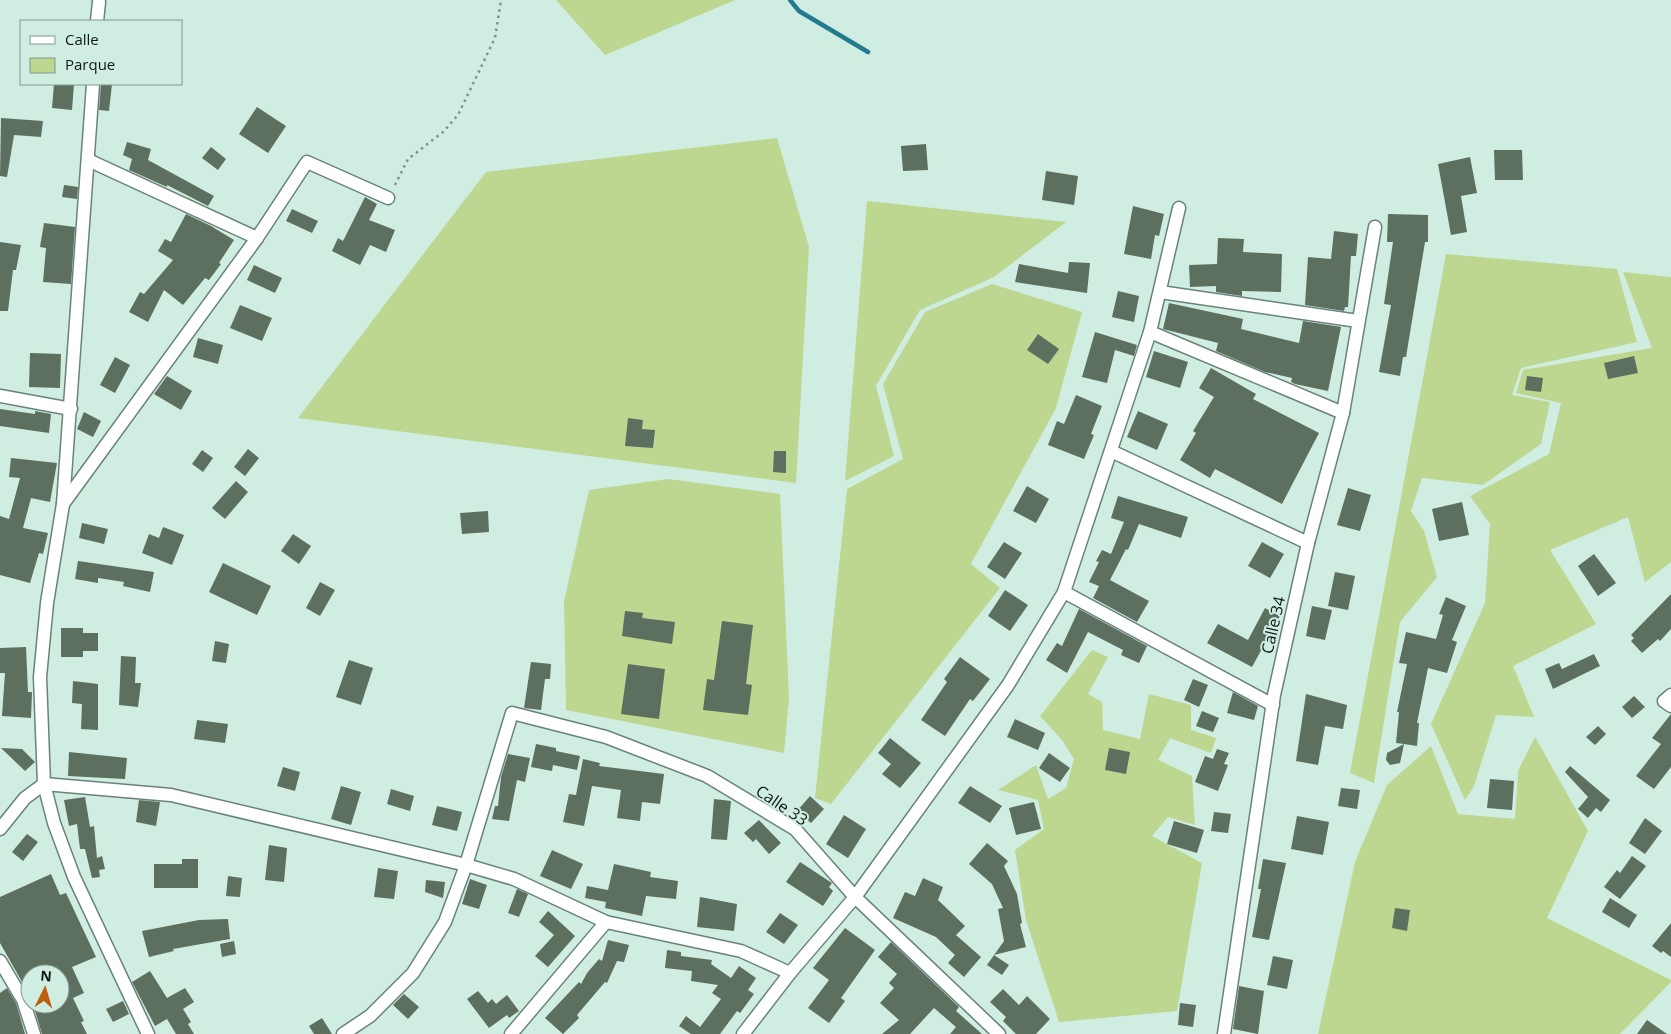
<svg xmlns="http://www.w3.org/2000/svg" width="1671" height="1034" viewBox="0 0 1671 1034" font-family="'Open Sans',sans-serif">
  <rect width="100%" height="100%" fill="#d0ede2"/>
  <g fill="#bdd690">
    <polygon points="556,0 735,0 605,55"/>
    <polygon points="777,138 809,247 796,483 298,418 486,172"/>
    <polygon points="867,201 1066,222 994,277 920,310 876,386 894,456 845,481"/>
    <polygon points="1446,254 1617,269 1637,342 1521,368 1512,395 1550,402 1541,444 1483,485 1422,478 1411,511 1424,531 1437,577 1400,622 1374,783 1350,773"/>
    <polygon points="1623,272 1671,277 1671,562 1645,582 1628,517 1550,550 1596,624 1513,666 1534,717 1496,715 1474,786 1465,800 1431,724 1485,603 1490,524 1470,496 1549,454 1561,403 1516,393 1523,370 1652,348"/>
    <polygon points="992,284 1082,312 1056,408 971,564 1000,588 831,804 815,798 847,489 903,459 883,384 925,312"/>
    <polygon points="668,479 780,494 789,698 784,753 566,710 564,601 589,490"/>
    <polygon points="1092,650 1108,657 1088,694 1102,702 1103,730 1140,739 1149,694 1191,705 1191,730 1216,738 1211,753 1170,738 1158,760 1192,776 1195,825 1168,817 1152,836 1202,863 1177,1011 1059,1022 1026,920 1015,850 1044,829 1038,800 998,790 1036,765 1048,799 1066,788 1074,759 1062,740 1040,716"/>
    <polygon points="1535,737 1588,831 1547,918 1671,980 1671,982 1620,1034 1318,1034 1355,862 1387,785 1431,746 1458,814 1515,819 1518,771"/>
  </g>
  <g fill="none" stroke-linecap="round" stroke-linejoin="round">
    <polyline stroke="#227b8f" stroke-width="4.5" points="790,0 799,11 868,52"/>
  </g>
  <g fill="#5d6f5f">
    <polygon points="54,84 74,84 72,110 52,108"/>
    <polygon points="101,84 112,84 109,111 99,110"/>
    <polygon points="257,107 286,126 268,153 239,134"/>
    <polygon points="1,118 43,121 41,137 14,135 7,177 0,176"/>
    <polygon points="127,142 151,149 148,160 214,196 208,206 167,185 167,187 129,170 132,159 123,155"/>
    <polygon points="926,144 928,170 903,171 901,146"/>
    <polygon points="211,147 226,159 218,170 202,158"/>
    <polygon points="1494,150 1522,150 1523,180 1495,180"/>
    <polygon points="1470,157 1477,193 1461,196 1467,232 1451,235 1438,164"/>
    <polygon points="1046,171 1078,176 1074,205 1042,200"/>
    <polygon points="64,185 78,187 77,199 62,197"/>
    <polygon points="365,197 377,204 369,220 395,230 386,252 370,245 360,265 332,251 338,238 343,241"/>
    <polygon points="1133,206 1164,214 1159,236 1155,235 1151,259 1124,254"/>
    <polygon points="292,209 318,221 312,233 286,221"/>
    <polygon points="186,214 211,226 234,240 219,263 221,264 209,280 205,278 183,305 164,290 148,322 129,312 140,292 144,294 173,260 158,251 165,239 171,242"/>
    <polygon points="1388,214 1428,215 1428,242 1425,242 1406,357 1403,357 1400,376 1379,372 1391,305 1384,304 1393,242 1387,242"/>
    <polygon points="44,223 75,227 71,284 43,282 46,248 40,247"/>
    <polygon points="1334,231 1358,234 1356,256 1351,256 1348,307 1345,307 1344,311 1305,305 1308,257 1331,259"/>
    <polygon points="1218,238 1244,239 1243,252 1282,254 1281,292 1242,291 1242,296 1216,292 1216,286 1190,287 1189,265 1217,264"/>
    <polygon points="0,242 21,245 16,270 13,270 8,311 0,311"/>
    <polygon points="1069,262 1090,263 1087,293 1015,282 1019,264 1068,273"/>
    <polygon points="254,265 282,278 275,293 247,280"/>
    <polygon points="1118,291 1139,296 1134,322 1112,317"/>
    <polygon points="1169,303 1243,319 1241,329 1299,343 1303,321 1341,327 1328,391 1295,384 1291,382 1292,378 1265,372 1216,351 1218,343 1163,329"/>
    <polygon points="240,305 272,318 262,341 230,328"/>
    <polygon points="1095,332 1137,345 1134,356 1115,350 1107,383 1082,377"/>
    <polygon points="1038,334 1059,349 1048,364 1027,350"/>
    <polygon points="198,338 223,345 218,364 193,357"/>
    <polygon points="1154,351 1188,362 1180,388 1146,377"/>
    <polygon points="30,353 61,354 60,388 29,387"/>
    <polygon points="1634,356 1638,373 1608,379 1604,363"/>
    <polygon points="115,357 130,365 115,393 100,385"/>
    <polygon points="1211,368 1256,394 1253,399 1319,433 1282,504 1215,469 1210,478 1180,460 1196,433 1193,431 1214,397 1199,388"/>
    <polygon points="167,376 192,391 181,410 154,394"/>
    <polygon points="1527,376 1543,378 1541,392 1525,390"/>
    <polygon points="1076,395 1102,406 1091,434 1094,435 1084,459 1048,445 1057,421 1064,424"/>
    <polygon points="0,409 35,414 35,411 51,414 49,433 0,426"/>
    <polygon points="1138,411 1168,424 1157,450 1127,437"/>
    <polygon points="84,412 101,421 93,437 77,429"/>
    <polygon points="628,418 643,420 642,429 655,430 653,448 625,446"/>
    <polygon points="248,449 259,458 245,476 234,467"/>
    <polygon points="202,450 213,458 203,472 192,464"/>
    <polygon points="774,451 786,451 786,473 773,472"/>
    <polygon points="11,458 57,463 50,502 31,498 23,528 48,533 43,554 39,553 30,583 0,575 0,516 9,519 20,478 9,477"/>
    <polygon points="236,481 248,492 225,519 212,508"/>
    <polygon points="1027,486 1049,499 1036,523 1013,511"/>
    <polygon points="1348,488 1371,495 1360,531 1337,525"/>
    <polygon points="1118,496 1188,517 1181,538 1139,524 1128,550 1126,549 1110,580 1149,601 1137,622 1093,598 1099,586 1089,582 1099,562 1096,561 1102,550 1111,554 1124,522 1111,518"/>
    <polygon points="1462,502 1469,535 1439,541 1432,509"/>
    <polygon points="488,511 489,532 462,534 460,513"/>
    <polygon points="82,523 108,529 104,544 79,538"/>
    <polygon points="163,527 184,535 172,565 142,553 149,534 159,538"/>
    <polygon points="293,534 311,546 299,564 281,551"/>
    <polygon points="1004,542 1022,553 1005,579 987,567"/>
    <polygon points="1262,542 1284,554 1270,578 1248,566"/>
    <polygon points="1594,554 1616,583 1598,596 1578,566"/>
    <polygon points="78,561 154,572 150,592 123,586 124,582 98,578 98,583 75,579"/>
    <polygon points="223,563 271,586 257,615 209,592"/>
    <polygon points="1335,572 1355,576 1348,610 1328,606"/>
    <polygon points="320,582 335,590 320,616 306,608"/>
    <polygon points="1005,590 1028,605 1010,631 988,616"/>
    <polygon points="1671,594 1671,629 1660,641 1658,639 1642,653 1631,641 1634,638 1631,635"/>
    <polygon points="1446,597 1466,606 1452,640 1457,642 1447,673 1428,668 1417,723 1419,723 1417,746 1404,744 1400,763 1390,765 1386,760 1387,753 1404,744 1396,743 1399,712 1397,712 1407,664 1399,663 1406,632 1436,639 1443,615 1439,614"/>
    <polygon points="1312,606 1332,610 1325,640 1306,636"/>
    <polygon points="1265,608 1280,616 1252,667 1207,643 1218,624 1248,640"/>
    <polygon points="1079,609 1147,646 1139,663 1121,655 1123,650 1088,632 1067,673 1046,660 1057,643 1062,646"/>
    <polygon points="625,611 643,613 642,618 675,622 672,644 622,636"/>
    <polygon points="722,621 753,625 746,684 752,685 748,715 703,710 707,679 714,680"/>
    <polygon points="61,628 83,628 83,633 98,633 98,651 83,651 83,657 61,657"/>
    <polygon points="215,641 229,644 226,663 212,661"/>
    <polygon points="26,647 28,692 32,692 31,718 2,716 5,673 0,673 0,648"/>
    <polygon points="1594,654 1600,666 1553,689 1545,669 1559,663 1562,669"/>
    <polygon points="121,656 136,657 135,683 141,683 138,707 119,705"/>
    <polygon points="960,657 990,679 973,701 970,699 945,736 921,720 947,682 944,679"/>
    <polygon points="349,660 373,668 361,705 336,697"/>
    <polygon points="531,662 551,664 550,679 545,679 541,710 524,708"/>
    <polygon points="628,664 665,669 659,719 621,714"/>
    <polygon points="1193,679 1208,685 1199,707 1184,700"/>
    <polygon points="73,681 98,684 98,730 81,729 82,704 72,703"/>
    <polygon points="1233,692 1258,706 1254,720 1227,713"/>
    <polygon points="1306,694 1347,705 1343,729 1325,726 1318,765 1296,761"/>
    <polygon points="1634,696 1645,707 1632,718 1622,707"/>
    <polygon points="1202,711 1219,718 1213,732 1196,726"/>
    <polygon points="1671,714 1671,767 1654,789 1636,776 1661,744 1652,738"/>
    <polygon points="1015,719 1045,733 1038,750 1007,737"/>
    <polygon points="197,720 228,724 225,743 194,739"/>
    <polygon points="1598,726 1606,734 1595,745 1586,737"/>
    <polygon points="890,738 921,763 900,788 882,774 891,764 878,753"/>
    <polygon points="536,744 556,748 556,751 580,756 577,770 553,765 552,771 531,767"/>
    <polygon points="1,748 22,749 35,762 25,771"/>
    <polygon points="1109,748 1130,752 1126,774 1105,770"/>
    <polygon points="1217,749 1229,753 1224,764 1228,765 1218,791 1195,782 1205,756 1213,759"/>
    <polygon points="69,752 127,758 125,779 68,776"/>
    <polygon points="1049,753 1070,768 1060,782 1039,768"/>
    <polygon points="508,754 530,758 525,782 517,780 509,821 492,819 495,806 498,806 501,777"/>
    <polygon points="583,759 600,763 599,766 664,774 660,804 642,802 640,821 617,818 621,790 592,786 584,826 563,822 569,794 576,795"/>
    <polygon points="1570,766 1610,800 1601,812 1596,808 1588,818 1578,809 1588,797 1565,772"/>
    <polygon points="283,767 300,772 295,791 277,786"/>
    <polygon points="1490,779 1514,781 1512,810 1487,808"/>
    <polygon points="341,786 361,792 351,825 331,819"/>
    <polygon points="970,786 1002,806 990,823 958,803"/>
    <polygon points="1341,788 1360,790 1357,809 1338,806"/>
    <polygon points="391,789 414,796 410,811 387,804"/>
    <polygon points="810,796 824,809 811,823 797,811"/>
    <polygon points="85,797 90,827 94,826 97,858 102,856 105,869 99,870 100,877 92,878 85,849 80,849 77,824 69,826 64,800"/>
    <polygon points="714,799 731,801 727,840 711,839"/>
    <polygon points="139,800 160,802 156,826 136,822"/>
    <polygon points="1034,802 1041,829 1016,835 1009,808"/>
    <polygon points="437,806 462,812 457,831 432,825"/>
    <polygon points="1214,812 1231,814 1228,833 1211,831"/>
    <polygon points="844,815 866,829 848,858 826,844"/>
    <polygon points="1297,816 1329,822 1323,855 1291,849"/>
    <polygon points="1645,818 1662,831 1645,854 1629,843"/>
    <polygon points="759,820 781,843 769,854 756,839 753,842 744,833"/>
    <polygon points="1174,821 1204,830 1197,853 1167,844"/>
    <polygon points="27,834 38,842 23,861 12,852"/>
    <polygon points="987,843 1008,861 1004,866 1017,894 1022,923 1020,924 1026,947 994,955 1009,965 1002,975 987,965 1004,941 998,909 1003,908 992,884 969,864"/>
    <polygon points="269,845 287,848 284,882 265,880"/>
    <polygon points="552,850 583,864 571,889 540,876"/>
    <polygon points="1632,856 1646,866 1620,899 1604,887 1617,870 1620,873"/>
    <polygon points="182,859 198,859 198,888 154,888 154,864 182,864"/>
    <polygon points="1263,859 1286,863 1269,940 1252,937 1261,889 1258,889"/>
    <polygon points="800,862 832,883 829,887 833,891 823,906 786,882"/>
    <polygon points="614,864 651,872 650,877 678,881 676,899 646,896 642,916 605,908 606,902 585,898 587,886 608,890"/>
    <polygon points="378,868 398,871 394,899 374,897"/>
    <polygon points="51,874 60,895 66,893 96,957 72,967 84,993 73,998 84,1021 81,1022 87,1034 42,1034 33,1004 60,1004 60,974 30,974 30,996 0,943 0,897"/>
    <polygon points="228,876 242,878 240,897 226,896"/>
    <polygon points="923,878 943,887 938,900 965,926 956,935 981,957 964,977 948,963 955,955 936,937 893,918 905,892 915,896"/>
    <polygon points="470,879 487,885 479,909 462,904"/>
    <polygon points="426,880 445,882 443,898 425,892"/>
    <polygon points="517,889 528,894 519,917 508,913"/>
    <polygon points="700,897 737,904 734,931 697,927"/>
    <polygon points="1610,898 1637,915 1629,928 1602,912"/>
    <polygon points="1395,908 1410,910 1407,931 1392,928"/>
    <polygon points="548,911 575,936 548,967 535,956 554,935 539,922"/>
    <polygon points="780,913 798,925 784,944 766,932"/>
    <polygon points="228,919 230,939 173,949 174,951 149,957 142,931 199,920"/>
    <polygon points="1671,923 1671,957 1663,951 1661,953 1652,946"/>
    <polygon points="845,928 875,950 841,998 845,1001 829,1023 808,1008 829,980 813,968"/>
    <polygon points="608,940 629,945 624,962 617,961 607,983 605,982 577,1015 579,1018 563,1034 545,1018 579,982 581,984 587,973 599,959 602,961"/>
    <polygon points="234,941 236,954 222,957 220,944"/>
    <polygon points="891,942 959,1007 956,1011 982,1034 950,1034 956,1027 934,1008 910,1034 882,1034 899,1020 880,1003 894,988 889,983 897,974 878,957"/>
    <polygon points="667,950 681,952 681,956 712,960 711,964 731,978 739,966 756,978 748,990 754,994 740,1013 737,1011 720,1034 691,1034 679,1026 686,1016 700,1027 721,999 712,993 718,985 691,981 692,971 665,968"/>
    <polygon points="1273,956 1293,960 1287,989 1267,985"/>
    <polygon points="150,971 167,998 185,988 194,1002 183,1009 191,1022 188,1024 194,1034 176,1034 167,1019 155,1026 132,982"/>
    <polygon points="1239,986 1264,991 1258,1034 1233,1029"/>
    <polygon points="7,988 16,1003 25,1034 0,1034 0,993"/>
    <polygon points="1003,989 1019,1005 1027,996 1050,1019 1036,1034 1016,1034 1003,1021 1006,1017 990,1002"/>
    <polygon points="478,991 488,1003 492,999 496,1004 507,995 519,1011 509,1018 507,1015 489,1028 467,999"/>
    <polygon points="404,994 419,1007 408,1019 393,1005"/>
    <polygon points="123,1001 129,1014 113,1022 106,1009"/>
    <polygon points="1180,1003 1196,1005 1193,1027 1178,1025"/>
    <polygon points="322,1018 332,1034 314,1034 309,1026"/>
    <polygon points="1647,1020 1667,1034 1637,1034"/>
  </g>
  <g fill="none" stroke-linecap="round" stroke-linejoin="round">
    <g stroke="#69837a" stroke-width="15">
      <g id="street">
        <polyline points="97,21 99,2"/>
        <polyline points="93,84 63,504 47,603 40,677 44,784 54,823 74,877 148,1034"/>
        <polyline points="88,160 257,238"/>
        <polyline points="1160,292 1358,321"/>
        <polyline points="1150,332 1343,413"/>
        <polyline points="0,396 71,409"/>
        <polyline points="1111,451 1308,543"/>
        <polyline points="63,504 257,238 307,162 388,198"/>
        <polyline points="1064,592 1273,705"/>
        <polyline points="1671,695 1664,701 1671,706"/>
        <polyline points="0,829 25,798 44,784 171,795 466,865 514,879 606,922 741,951 790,973"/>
        <polyline points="0,961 23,1000 34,1034"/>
        <polyline points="343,1034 370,1016 413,973 445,922 466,865 512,713 606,737 707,776 795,829 855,897 999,1034"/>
        <polyline points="511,1034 606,922"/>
        <polyline points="743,1034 790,973 855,897 1008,685 1064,592 1150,332 1179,208"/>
        <polyline points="1224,1034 1274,695 1308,543 1343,413 1375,227"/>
      </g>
    </g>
    <polyline stroke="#7e948c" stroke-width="2.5" stroke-dasharray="2.5 4" stroke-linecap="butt" points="395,185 408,159 443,132 458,115 495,38 501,0"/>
    <use href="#street" stroke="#fff" stroke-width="12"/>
  </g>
  <g text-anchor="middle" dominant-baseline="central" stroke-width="4" stroke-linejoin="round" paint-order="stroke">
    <g font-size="16" fill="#0e1915" stroke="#d0ede2">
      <text transform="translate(1273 625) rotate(-77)">Calle 34</text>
      <text transform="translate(782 805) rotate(34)">Calle 33</text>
    </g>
  </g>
  <rect x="20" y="20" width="162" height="65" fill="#d0ede2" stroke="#829890"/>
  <rect x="30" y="36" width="25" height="8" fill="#ffffff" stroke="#829890"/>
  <text x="65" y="45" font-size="15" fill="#0e1915">Calle</text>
  <rect x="30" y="58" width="25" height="15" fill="#bdd690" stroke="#829890"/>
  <text x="65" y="70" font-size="15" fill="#0e1915">Parque</text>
  <g transform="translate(45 989) rotate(5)"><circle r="24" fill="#d0ede2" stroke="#829890"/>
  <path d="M0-4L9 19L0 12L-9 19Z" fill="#bd600d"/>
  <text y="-8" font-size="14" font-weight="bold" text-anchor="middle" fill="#0e1915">N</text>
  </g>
</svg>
